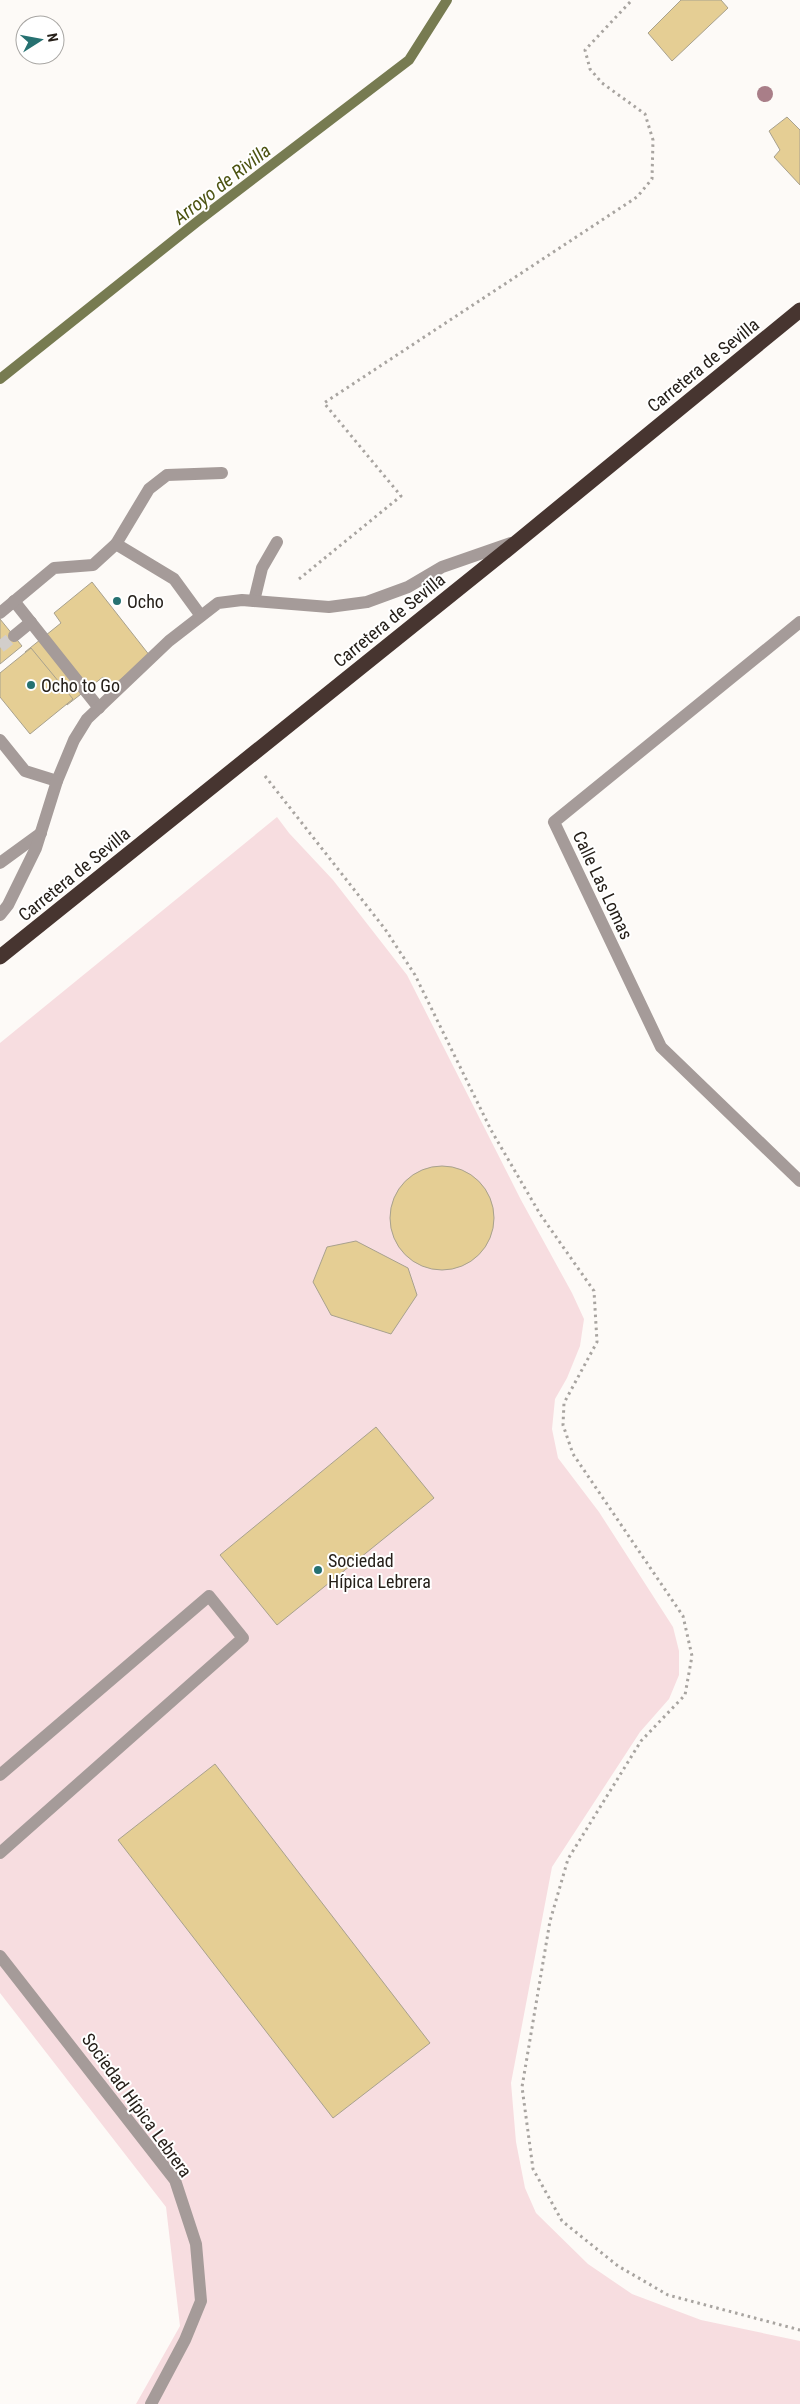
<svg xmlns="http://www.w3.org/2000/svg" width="800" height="2404" viewBox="0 0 800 2404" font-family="'Roboto Condensed',sans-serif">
  <rect width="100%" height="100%" fill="#fdfaf7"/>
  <polygon fill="#f7dde0" points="277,817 289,833 333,880 407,975 521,1200 572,1293 584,1319 580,1346 567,1378 555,1399 552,1429 558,1458 599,1512 673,1627 679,1651 679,1675 669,1699 640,1732 552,1867 511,2083 516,2142 525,2188 536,2213 588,2264 632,2294 701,2320 800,2341 800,2404 136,2404 180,2326 166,2207 0,1993 0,1043"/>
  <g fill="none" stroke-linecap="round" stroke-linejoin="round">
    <polyline stroke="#777b51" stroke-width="10" points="0,379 198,221 409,60 447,0"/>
  </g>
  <g fill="#e5ce94" stroke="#a8a18e">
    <polygon points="681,0 721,0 728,8 672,61 648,33"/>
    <polygon points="787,117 800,130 800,185 774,157 780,150 769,131"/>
    <polygon points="92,582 150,656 111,687 103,677 67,705 25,652 61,623 54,613"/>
    <polygon points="0,619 22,646 0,664"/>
    <polygon points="31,648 73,699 30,734 0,697 0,673"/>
    <circle cx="442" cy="1218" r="52"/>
    <polygon points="356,1241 408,1268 417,1295 391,1334 331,1315 313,1282 327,1247"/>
    <polygon points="376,1427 434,1498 277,1625 220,1555"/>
    <polygon points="215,1764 430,2043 333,2118 118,1840"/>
  </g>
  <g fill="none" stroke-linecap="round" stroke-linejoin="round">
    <polyline stroke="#d2cecb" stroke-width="12" stroke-dasharray="12 6" stroke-linecap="butt" points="0,647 14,636"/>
    <g stroke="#a8a4a0" stroke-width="3" stroke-dasharray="2.5 4" stroke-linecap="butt">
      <polyline points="299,579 401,496 324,403 637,197 652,179 653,140 645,114 602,83 590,69 585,50 632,0"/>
      <polyline points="265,776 385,929 415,975 491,1130 540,1214 594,1291 597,1342 564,1403 563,1425 573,1454 683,1616 692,1656 685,1695 641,1741 568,1859 550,1921 522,2087 533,2169 562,2221 618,2266 668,2295 800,2330"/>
    </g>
    <g stroke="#a59b99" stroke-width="12">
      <polyline points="116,544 149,489 167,475 222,473"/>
      <polyline points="14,601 99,708"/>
      <polyline points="254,601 262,568 277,542"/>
      <polyline points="0,613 54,568 93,565 116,544 174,579 201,616"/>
      <polyline points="800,622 554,822 661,1047 800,1181"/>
      <polyline points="14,636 31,622"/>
      <polyline points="0,740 25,771 57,781"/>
      <polyline points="0,863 41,833"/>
      <polyline points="0,915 8,905 36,848 57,781 74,740 87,719 169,641 218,603 242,600 329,607 367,602 408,587 442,567 511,543"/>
      <polyline points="0,1775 209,1596 243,1638 0,1853"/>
      <polyline points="0,1956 175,2180 196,2244 201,2301 185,2340 151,2404"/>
    </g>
    <polyline stroke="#473530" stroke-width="15" points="0,957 518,541 800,310"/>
  </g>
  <circle fill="#a97e88" cx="765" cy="94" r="8"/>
  <g fill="#267171" stroke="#fff" stroke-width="2">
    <circle cx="117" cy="601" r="5"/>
    <circle cx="31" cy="685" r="5"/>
    <circle cx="318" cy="1570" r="5"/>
  </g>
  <g text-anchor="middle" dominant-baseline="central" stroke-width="4" stroke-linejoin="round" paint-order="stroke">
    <g font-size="18" fill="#26201a" stroke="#fff">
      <text transform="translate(703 365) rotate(-39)">Carretera de Sevilla</text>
      <text transform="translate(389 620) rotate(-39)">Carretera de Sevilla</text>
      <text transform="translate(74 874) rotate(-39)">Carretera de Sevilla</text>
      <text transform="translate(603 885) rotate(65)">Calle Las Lomas</text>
      <text transform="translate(137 2105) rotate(54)">Sociedad Hípica Lebrera</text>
    </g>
    <g font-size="18" fill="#26201a" stroke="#fff" text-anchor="start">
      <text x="127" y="601">Ocho</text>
      <text x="41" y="685">Ocho to Go</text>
      <text x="328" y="1560">Sociedad<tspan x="328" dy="21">Hípica Lebrera</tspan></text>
    </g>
    <g font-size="19" font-style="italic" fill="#4d5412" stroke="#fff">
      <text transform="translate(222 184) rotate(-38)">Arroyo de Rivilla</text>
    </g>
  </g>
  <g transform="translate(40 40) rotate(79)"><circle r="24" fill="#ffffff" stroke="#a8a6a3"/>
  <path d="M0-4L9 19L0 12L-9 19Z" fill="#267171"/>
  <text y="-8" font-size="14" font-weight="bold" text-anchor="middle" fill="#26201a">N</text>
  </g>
</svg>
